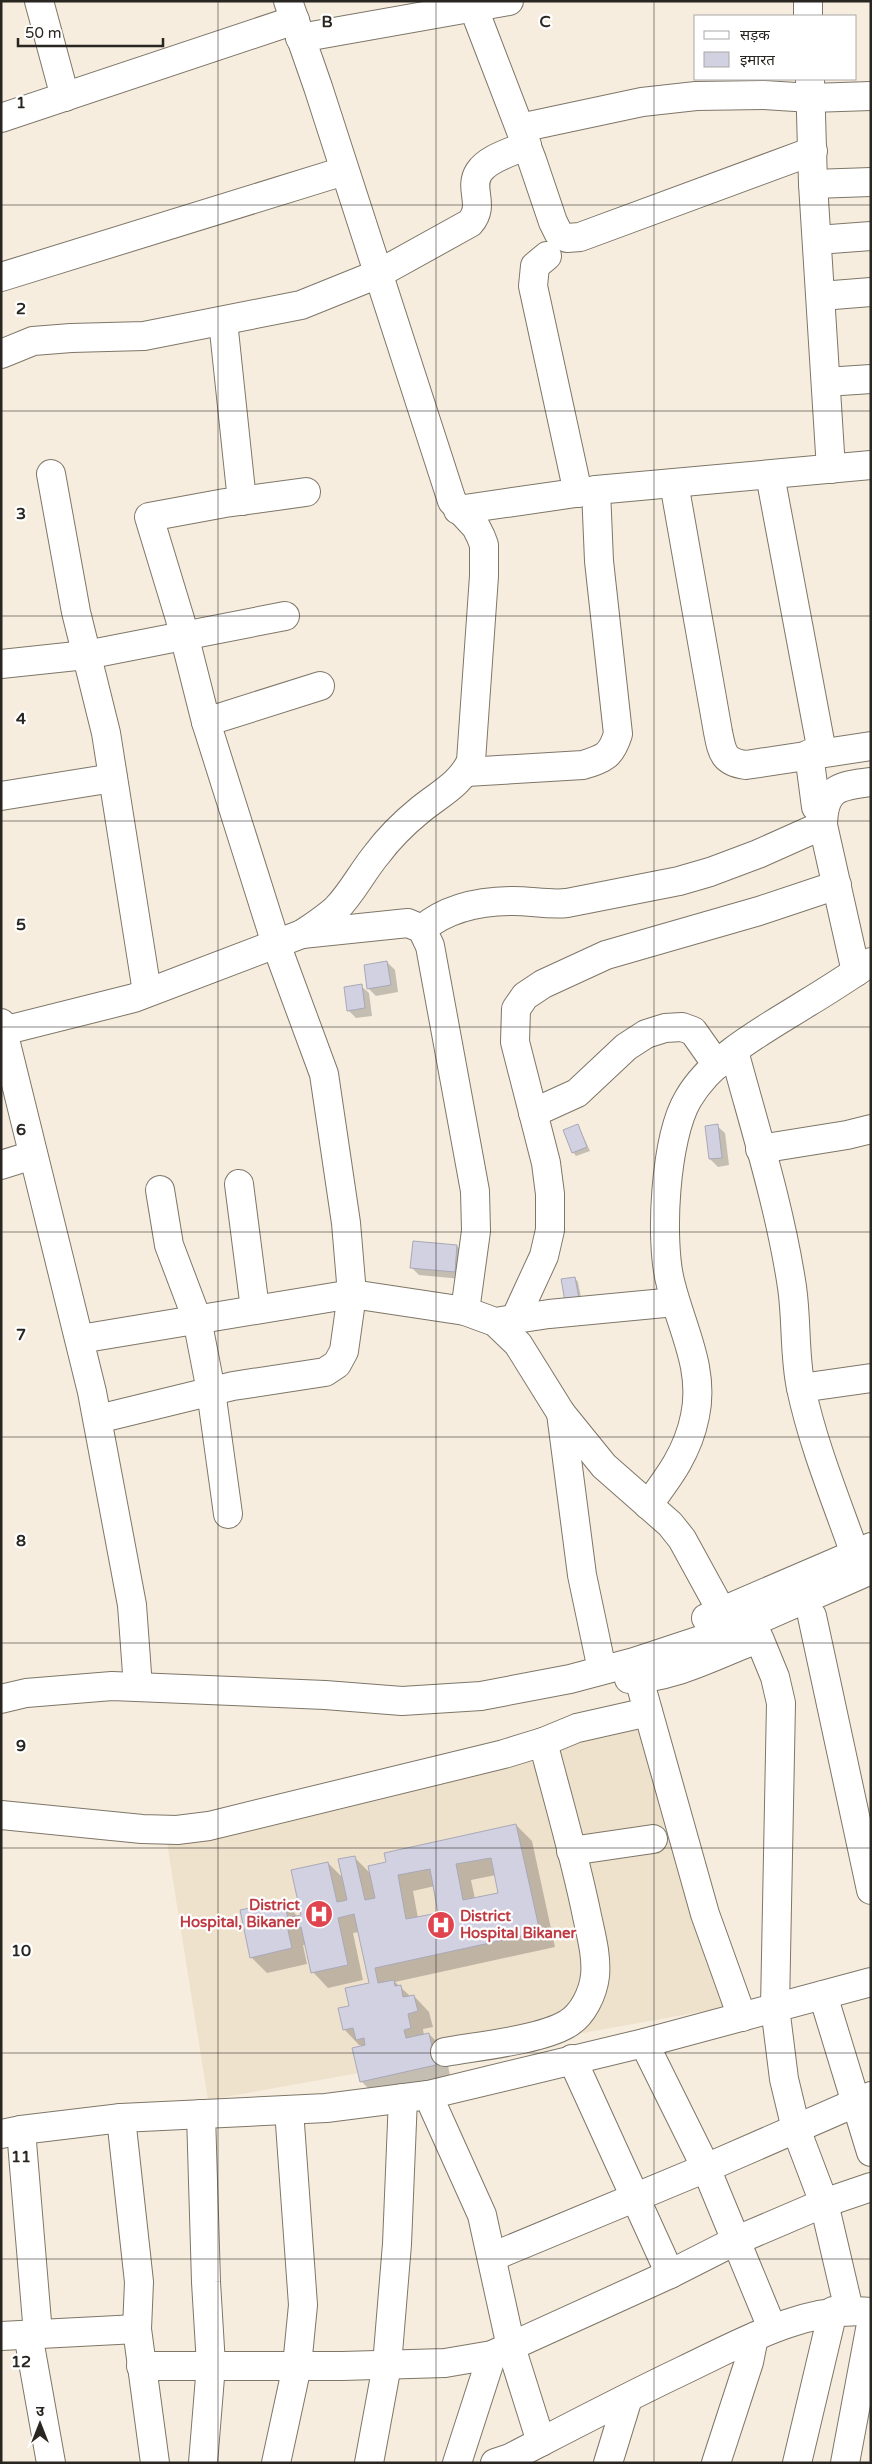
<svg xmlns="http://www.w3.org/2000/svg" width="872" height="2464" viewBox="0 0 872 2464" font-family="'Varela Round','Noto Sans Devanagari',sans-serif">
  <rect width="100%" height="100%" fill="#f6edde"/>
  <polygon fill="#efe2cc" points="638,1725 728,2007 208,2100 167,1843"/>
  <g fill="#0003" fill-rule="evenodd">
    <polygon points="387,962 395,970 398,992 376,996 368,988"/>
    <polygon points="361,986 369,993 372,1016 356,1018 348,1010"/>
    <polygon points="578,1125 590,1151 576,1156 573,1152"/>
    <polygon points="717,1126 725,1133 729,1165 718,1167 710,1159"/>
    <polygon points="457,1246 464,1254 462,1279 419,1275 411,1267"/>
    <polygon points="575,1278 578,1282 583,1308 571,1310"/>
    <path d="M516,1825L532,1841L555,1947L395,1982L411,1997L414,1996L429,2012L433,2027L423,2029L424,2035L429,2034L445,2050L451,2081L377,2097L361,2081L365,2047L359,2045L344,2029L351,2006L371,1984L359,1932L353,1933L363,1980L328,1988L313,1972L306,1945H303L307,1964L267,1973L251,1957L284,1902L298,1917L302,1916L328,1863L344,1879L354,1857L371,1874ZM496,1875L500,1894L475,1899L471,1880ZM435,1886L440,1914L418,1918L413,1891Z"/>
  </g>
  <g fill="#d2d1e1" stroke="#a9a8b7" fill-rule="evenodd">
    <polygon points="387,961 391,985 367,989 364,965"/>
    <polygon points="362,984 365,1008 347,1011 344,987"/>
    <polygon points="578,1124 587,1147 572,1153 563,1130"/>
    <polygon points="718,1124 722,1158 709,1159 705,1126"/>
    <polygon points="413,1241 457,1245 455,1272 410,1268"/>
    <polygon points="575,1277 580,1304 566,1307 561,1279"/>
    <path d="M516,1824L540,1932L375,1968L378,1983L394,1980L395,1986L401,1985L403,1997L414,1995L418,2011L408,2014L411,2028L404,2030L406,2038L429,2033L436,2065L360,2082L352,2048L365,2045L364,2038L356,2040L353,2028L343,2030L338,2008L349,2006L345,1988L369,1983L354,1914L338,1918L348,1965L311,1973L301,1927L288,1930L292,1948L250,1958L240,1910L284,1901L288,1918L301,1915L291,1870L328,1862L337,1902L347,1900L338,1859L355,1856L365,1900L375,1898L368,1866L386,1862L384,1853ZM491,1858L498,1893L463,1900L456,1864ZM430,1869L438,1913L406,1919L398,1875Z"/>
  </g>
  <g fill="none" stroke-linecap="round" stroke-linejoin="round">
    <g stroke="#7e7668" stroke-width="30">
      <g id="minor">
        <polyline points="39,1 65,97"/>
        <polyline points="808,1 808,16"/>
        <polyline points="474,9 532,160 553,222 559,234 567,238 580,237 813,151"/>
        <polyline points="300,38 509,1"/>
        <polyline points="810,79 813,184 831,469"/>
        <polyline points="1,118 295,20"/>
        <polyline points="520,128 642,102 696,96 764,95 811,98 871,96"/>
        <polyline points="813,184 871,182"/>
        <polyline points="817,240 871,236"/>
        <polyline points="547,256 535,266 533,286 578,493"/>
        <polyline points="1,277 344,171"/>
        <polyline points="821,296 871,292"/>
        <polyline points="223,321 242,501"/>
        <path d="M1,354L33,341L71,338L144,336L301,305L378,274L470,223C486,205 468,189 479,172C488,158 512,152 527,145"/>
        <polyline points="826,382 871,379"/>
        <polyline points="51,474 76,612 106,733 147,992"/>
        <polyline points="770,475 822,752"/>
        <path d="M674,483L718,732C722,752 723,762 746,765L871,746"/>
        <polyline points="458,510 596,490 871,465"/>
        <polyline points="1,664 86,655 285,616"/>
        <polyline points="206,722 320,686"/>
        <polyline points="809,754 816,807"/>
        <path d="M466,772L583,765C605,758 611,756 618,734L599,561L596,490"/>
        <polyline points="1,796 113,778"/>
        <path d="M422,929C447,908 481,901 513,901C532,901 549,905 567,903L679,881L710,872L758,854L823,825"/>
        <polyline points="302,934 408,923 422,929 430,946 475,1191 476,1231 465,1311"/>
        <path d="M856,972L823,825C824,788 838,786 871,782"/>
        <polyline points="1,1023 92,1392 132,1605 138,1687"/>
        <path d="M3,1031L134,998L302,934C314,926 325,919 336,909C352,893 362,872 377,854C389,838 404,823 420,810C438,795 461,784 471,761L484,576V545L481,537L476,527L452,501L318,87L288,1"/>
        <path d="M734,1051C755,1129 780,1207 792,1287C797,1321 794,1355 801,1388C813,1445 836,1500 855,1554"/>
        <polyline points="533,1113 577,1093 626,1047 646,1034 665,1028 682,1027 693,1031 717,1065"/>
        <polyline points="760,1149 847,1135 871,1129"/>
        <polyline points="1,1165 33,1155"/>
        <polyline points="239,1184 255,1309"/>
        <polyline points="160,1190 169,1245 197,1319 211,1391 228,1514"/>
        <polyline points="515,1319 544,1256 550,1230 550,1194 546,1163 515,1042 516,1009 525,996 543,984 606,955 759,911 837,885"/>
        <polyline points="501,1321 549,1314 675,1302"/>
        <polyline points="80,1339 352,1294 465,1311 495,1322 518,1344 561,1413 604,1466 670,1524 682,1539 722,1612"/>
        <polyline points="801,1388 871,1378"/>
        <polyline points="561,1413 582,1575 601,1665"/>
        <polyline points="98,1419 233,1386 325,1372 337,1364 344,1351 352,1294 346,1223 324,1074 276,944 206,722 180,619 149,517 225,503 306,492"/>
        <path d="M648,1505C669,1477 688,1452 695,1416C705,1369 682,1329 671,1285C659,1242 665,1138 688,1099C713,1056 766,1029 807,1003C829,990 850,976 871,962"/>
        <polyline points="812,1616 871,1890"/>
        <polyline points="706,1618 871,1547"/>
        <polyline points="759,1638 775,1677 781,1703 775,2007 784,2079 796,2129 824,2203 849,2310"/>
        <path d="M629,1679C669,1679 709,1658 745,1644"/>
        <polyline points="639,1679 705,1914 742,2017"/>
        <polyline points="1,1699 26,1693 112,1686 325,1695 402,1701 481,1696 570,1679 634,1662 746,1625 871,1570"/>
        <polyline points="1,1815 142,1829 177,1830 209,1826 504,1754 543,1742 577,1728 648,1712"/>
        <polyline points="571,1851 653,1839"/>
        <polyline points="823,1995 871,2152"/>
        <polyline points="644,2043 706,2168 772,2328"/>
        <path d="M445,2052C478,2046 540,2040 567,2024C583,2015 593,1993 595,1976C597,1956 591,1935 587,1916C575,1857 558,1800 543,1742"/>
        <polyline points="572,2059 670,2274"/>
        <polyline points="428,2095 482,2215 511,2347 541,2442"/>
        <polyline points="201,2114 206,2282 211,2365 203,2463"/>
        <polyline points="121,2118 139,2282 137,2329 155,2463"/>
        <polyline points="21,2130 38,2334"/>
        <polyline points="1,2134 21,2130 121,2118 326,2108 428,2095 644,2043 871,1982"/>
        <polyline points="492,2257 706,2168 871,2096"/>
        <polyline points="28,2334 51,2463"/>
        <polyline points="1,2336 137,2329"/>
        <polyline points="141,2366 342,2366 445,2363 492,2355 670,2274 735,2241 824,2203 871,2187"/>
        <polyline points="276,2463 297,2366 303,2305 289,2110"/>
        <polyline points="369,2463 387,2365 397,2244 403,2098"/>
        <polyline points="457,2463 492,2355"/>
        <path d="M495,2463L510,2458C568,2428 625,2398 684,2370C743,2342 804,2306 871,2312"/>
        <polyline points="608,2463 628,2398"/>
        <polyline points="716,2463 749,2362 754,2337"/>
        <polyline points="797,2463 833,2311"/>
        <polyline points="845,2463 871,2324"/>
      </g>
    </g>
    <use href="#minor" stroke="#fff" stroke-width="28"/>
  </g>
  <path fill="none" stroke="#292520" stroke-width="1" stroke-opacity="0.55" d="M218,1V2463M436,1V2463M654,1V2463M1,205H871M1,411H871M1,616H871M1,821H871M1,1027H871M1,1232H871M1,1437H871M1,1643H871M1,1848H871M1,2053H871M1,2259H871"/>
  <defs>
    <g id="hospital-disc" transform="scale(1.4375)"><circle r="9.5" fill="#e0444e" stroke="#fff"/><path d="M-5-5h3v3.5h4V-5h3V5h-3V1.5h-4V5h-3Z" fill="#fff"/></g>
  </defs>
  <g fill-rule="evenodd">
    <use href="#hospital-disc" x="319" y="1914"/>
    <use href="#hospital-disc" x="441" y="1925"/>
  </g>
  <g text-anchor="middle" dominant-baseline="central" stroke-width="4.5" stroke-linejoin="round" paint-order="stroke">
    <g font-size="15" font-weight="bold" fill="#be3a42" stroke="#fff" text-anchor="end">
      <text x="300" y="1905">District<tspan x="300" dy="17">Hospital, Bikaner</tspan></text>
      <text x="460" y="1916" text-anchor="start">District<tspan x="460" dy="17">Hospital Bikaner</tspan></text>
    </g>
  </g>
  <g font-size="16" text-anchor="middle" font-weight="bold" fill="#292520" stroke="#fff" stroke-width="4.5" stroke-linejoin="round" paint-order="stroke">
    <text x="327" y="27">B</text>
    <text x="545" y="27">C</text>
    <text x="21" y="108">1</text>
    <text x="21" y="314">2</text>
    <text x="21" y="519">3</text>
    <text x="21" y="724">4</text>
    <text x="21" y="930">5</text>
    <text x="21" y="1135">6</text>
    <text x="21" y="1340">7</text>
    <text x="21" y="1546">8</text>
    <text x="21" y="1751">9</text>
    <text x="21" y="1956">10</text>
    <text x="21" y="2162">11</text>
    <text x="21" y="2367">12</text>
  </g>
  <rect width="872" height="2464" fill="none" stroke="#292520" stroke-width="5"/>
  <rect x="694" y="15" width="162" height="65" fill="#ffffff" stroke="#a9a8a6"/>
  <rect x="704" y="31" width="25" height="8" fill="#ffffff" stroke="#a9a8a6"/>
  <text x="740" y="40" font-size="15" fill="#292520">सड़क</text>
  <rect x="704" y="52" width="25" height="15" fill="#d2d1e1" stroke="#a9a8a6"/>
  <text x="740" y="65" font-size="15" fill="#292520">इमारत</text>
  <g transform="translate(40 2424)" stroke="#ffffff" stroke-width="4" paint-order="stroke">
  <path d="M0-4L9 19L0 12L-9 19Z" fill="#292520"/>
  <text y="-8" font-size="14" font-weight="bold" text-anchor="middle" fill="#292520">उ</text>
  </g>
  <path d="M18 38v8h145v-8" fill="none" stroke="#292520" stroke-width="2.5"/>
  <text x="25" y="38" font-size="15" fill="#292520" stroke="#ffffff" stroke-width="4" paint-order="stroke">50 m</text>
</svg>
